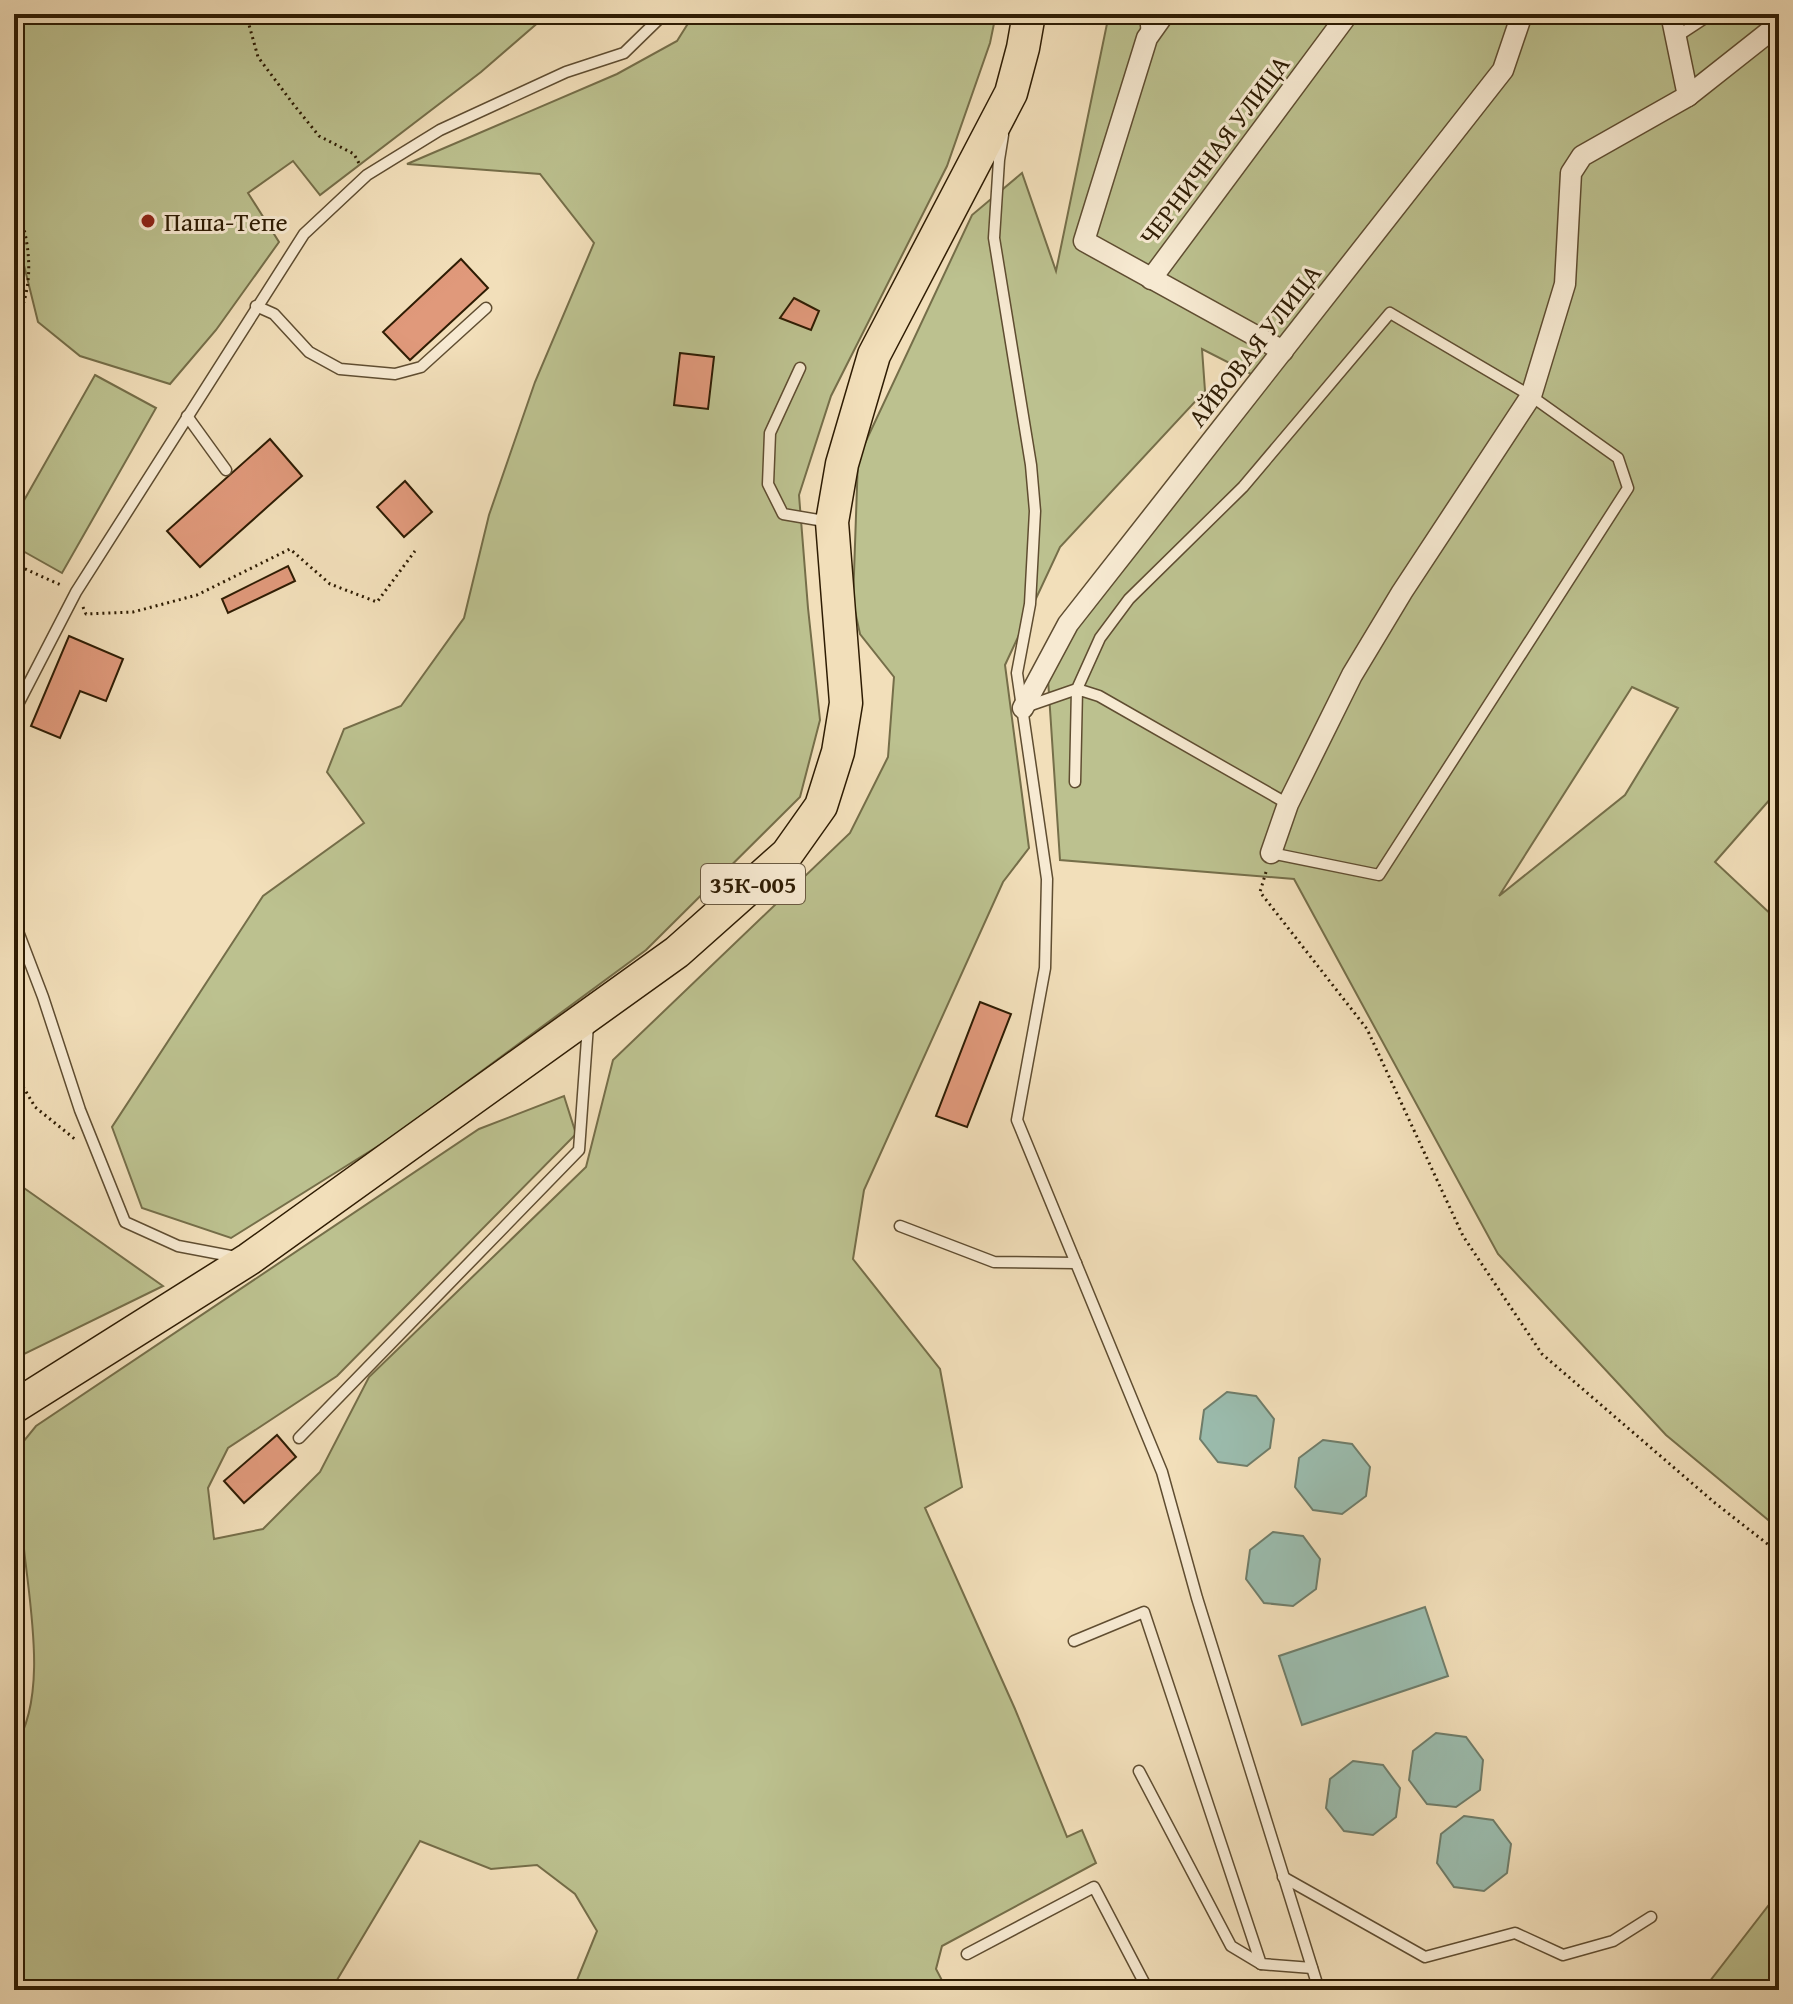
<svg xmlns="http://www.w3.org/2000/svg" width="1793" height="2004" viewBox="0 0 1793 2004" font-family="'Gentium Book Plus',serif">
  <rect width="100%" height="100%" fill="#f2dfba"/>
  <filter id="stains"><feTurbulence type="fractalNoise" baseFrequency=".0025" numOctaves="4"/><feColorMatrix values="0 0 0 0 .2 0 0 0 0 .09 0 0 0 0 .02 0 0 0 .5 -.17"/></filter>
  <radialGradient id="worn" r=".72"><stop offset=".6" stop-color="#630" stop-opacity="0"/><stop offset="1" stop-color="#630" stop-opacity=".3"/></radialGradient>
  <g fill="#bcc18f" stroke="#756e49" stroke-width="2" fill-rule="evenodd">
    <polygon points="14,14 548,14 481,72 320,195 293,161 248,193 279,242 216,330 170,384 80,356 38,322 14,225"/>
    <polygon points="694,14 996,14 990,43 947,166 831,396 799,495 808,608 820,720 800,797 646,950 391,1138 231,1238 142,1208 112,1127 263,896 364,823 327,772 344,729 401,706 464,618 489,515 535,382 594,243 540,174 407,164 617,74 677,41"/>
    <path d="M1109,14H1779V789L1715,862L1776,919L1779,915V1529L1666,1435L1498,1254L1294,879L1060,860L1047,664L1267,382L1202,349L1205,391L1060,547L1005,665L1029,848L1003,882L864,1190L853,1259L940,1369L962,1487L925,1508L1015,1709L1067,1837L1082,1830L1096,1863L942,1946L936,1969L947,1990H573L597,1931L575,1894L537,1865L491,1869L420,1841L331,1990H14V1748C48,1698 30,1607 24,1549L14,1542V1453L36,1426L479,1129L564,1096L576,1134L337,1376L228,1448L208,1488L214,1539L263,1529L320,1472L369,1377L586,1167L613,1060L850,833L888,757L894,677L860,634L853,602L858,458L972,215L1022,173L1056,271ZM1632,687L1678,708L1625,795L1499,896Z"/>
    <polygon points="95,375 156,408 62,573 14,546 14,518"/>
    <polygon points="14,1181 163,1286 14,1359"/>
    <polygon points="1775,1897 1779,1897 1779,1990 1703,1990"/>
  </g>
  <g fill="#9bbdaf" stroke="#6f7d6a" stroke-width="2">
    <polygon points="1227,1392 1256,1396 1274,1419 1270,1448 1247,1466 1218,1462 1200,1439 1204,1410"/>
    <polygon points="1323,1440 1352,1444 1370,1467 1366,1496 1342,1514 1313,1510 1295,1487 1299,1458"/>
    <polygon points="1273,1532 1303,1536 1320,1559 1316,1589 1293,1606 1264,1603 1246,1579 1250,1550"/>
    <polygon points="1425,1607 1448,1676 1302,1725 1279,1656"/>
    <polygon points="1436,1733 1466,1737 1483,1760 1480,1790 1456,1807 1427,1804 1409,1780 1413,1751"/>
    <polygon points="1353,1761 1383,1765 1400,1788 1396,1817 1373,1835 1344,1831 1326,1808 1330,1779"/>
    <polygon points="1464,1816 1493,1820 1511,1844 1507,1873 1484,1891 1454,1887 1437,1863 1441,1834"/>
  </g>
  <g fill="#e0997b" stroke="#2e1c03" stroke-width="2">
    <polygon points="461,259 488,288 410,360 383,332"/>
    <polygon points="794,298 819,311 811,330 780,318"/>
    <polygon points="680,353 714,357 708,409 674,405"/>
    <polygon points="270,439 302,476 200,567 167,531"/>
    <polygon points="405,481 432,512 404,537 377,507"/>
    <polygon points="288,566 295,581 228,613 222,599"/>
    <polygon points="69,636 123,659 106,701 80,691 60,738 31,726"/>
    <polygon points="980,1002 1011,1014 967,1127 936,1116"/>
    <polygon points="277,1435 296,1457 244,1503 224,1481"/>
  </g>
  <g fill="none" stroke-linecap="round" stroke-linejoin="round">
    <g stroke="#5f4d31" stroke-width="13">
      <g id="lane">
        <polyline points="1145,14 1147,36"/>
        <polyline points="1676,37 1711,14"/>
        <polyline points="1003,135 999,160 994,238 1031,465 1035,511 1030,604 1017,673 1047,879 1045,968 1017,1120 1162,1472 1197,1598 1319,1990"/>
        <polyline points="256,306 274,314 309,352 340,369 395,374 421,367 486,308"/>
        <polyline points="800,368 770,433 768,484 783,514 830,522"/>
        <polyline points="187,416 226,470"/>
        <polyline points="1025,707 1077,689 1100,638 1129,599 1243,487 1390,313 1531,396 1618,458 1628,488 1379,875 1271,853"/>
        <polyline points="14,712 76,592 304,234 367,175 440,130 566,72 624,53 664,14"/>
        <polyline points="1075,782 1077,689 1099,696 1288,804"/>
        <polyline points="14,921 43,997 80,1110 125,1222 178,1246 236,1257"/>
        <polyline points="900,1226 994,1262 1076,1263"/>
        <polyline points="299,1438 579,1150 588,1025"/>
        <polyline points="1074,1641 1144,1612 1261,1964 1312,1968"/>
        <polyline points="1139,1771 1231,1946 1261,1964"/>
        <polyline points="1283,1877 1425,1957 1515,1933 1563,1955 1613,1941 1651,1917"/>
        <polyline points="967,1954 1094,1887 1148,1990"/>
      </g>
    </g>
    <g stroke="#5f4d31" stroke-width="23">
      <g id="street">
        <polyline points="1164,14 1147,38 1084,241 1283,351"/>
        <polyline points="1688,96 1779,24"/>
        <polyline points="1151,279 1348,14"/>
        <polyline points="1023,708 1068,624 1503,70 1522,14"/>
        <polyline points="1271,853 1288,804 1352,675 1402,592 1531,396 1565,284 1571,173 1582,156 1688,96 1671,14"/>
      </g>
    </g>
    <g stroke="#2e1c03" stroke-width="35">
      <polyline id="primary" points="14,1407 249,1259 677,952 787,854 821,806 838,752 846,703 832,522 842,464 874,355 1011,93 1023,48 1029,14"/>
    </g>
    <g stroke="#2e1c03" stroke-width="3" stroke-dasharray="2 4" stroke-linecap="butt">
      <polyline points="246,14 258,57 294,105 319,136 354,154 360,165"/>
      <path d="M14,196C30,240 37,283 14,326"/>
      <polyline points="14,564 63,586"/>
      <polyline points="83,607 86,614 133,612 197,595 290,549 330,584 377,602 415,551"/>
      <polyline points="1266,872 1260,892 1367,1029 1463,1236 1542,1354 1715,1503 1779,1553"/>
      <polyline points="14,1071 35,1107 76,1140"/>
    </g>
    <use href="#lane" stroke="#f7ead2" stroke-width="10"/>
    <use href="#street" stroke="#f7ead2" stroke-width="20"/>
    <use href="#primary" stroke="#f2dfba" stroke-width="32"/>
  </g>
  <circle fill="#8f2418" stroke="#f7ead2" stroke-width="3" cx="148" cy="221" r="8"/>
  <g text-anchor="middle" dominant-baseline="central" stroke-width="6" stroke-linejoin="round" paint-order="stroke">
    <rect fill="#f7ead2" stroke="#6a5a41" stroke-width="2" x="701" y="864" width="104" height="40" rx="6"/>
    <g font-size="24" font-weight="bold" fill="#2e1c03">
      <text x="753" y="884">35К-005</text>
    </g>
    <g font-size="26" fill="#2e1c03" stroke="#f7ead2">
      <text transform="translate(1214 150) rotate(-53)">ЧЕРНИЧНАЯ УЛИЦА</text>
      <text transform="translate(1254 345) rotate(-52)">АЙВОВАЯ УЛИЦА</text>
    </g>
    <g font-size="26" fill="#2e1c03" stroke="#f7ead2" text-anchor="start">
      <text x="164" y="221">Паша-Тепе</text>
    </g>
  </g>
  <rect width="1793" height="2004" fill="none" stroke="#f2dfba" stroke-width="48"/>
  <rect x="16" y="16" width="1761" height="1972" fill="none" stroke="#2e1c03" stroke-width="4"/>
  <rect x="24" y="24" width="1745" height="1956" fill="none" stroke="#2e1c03" stroke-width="2"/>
  <rect width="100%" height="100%" filter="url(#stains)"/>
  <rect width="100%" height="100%" fill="url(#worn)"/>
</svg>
